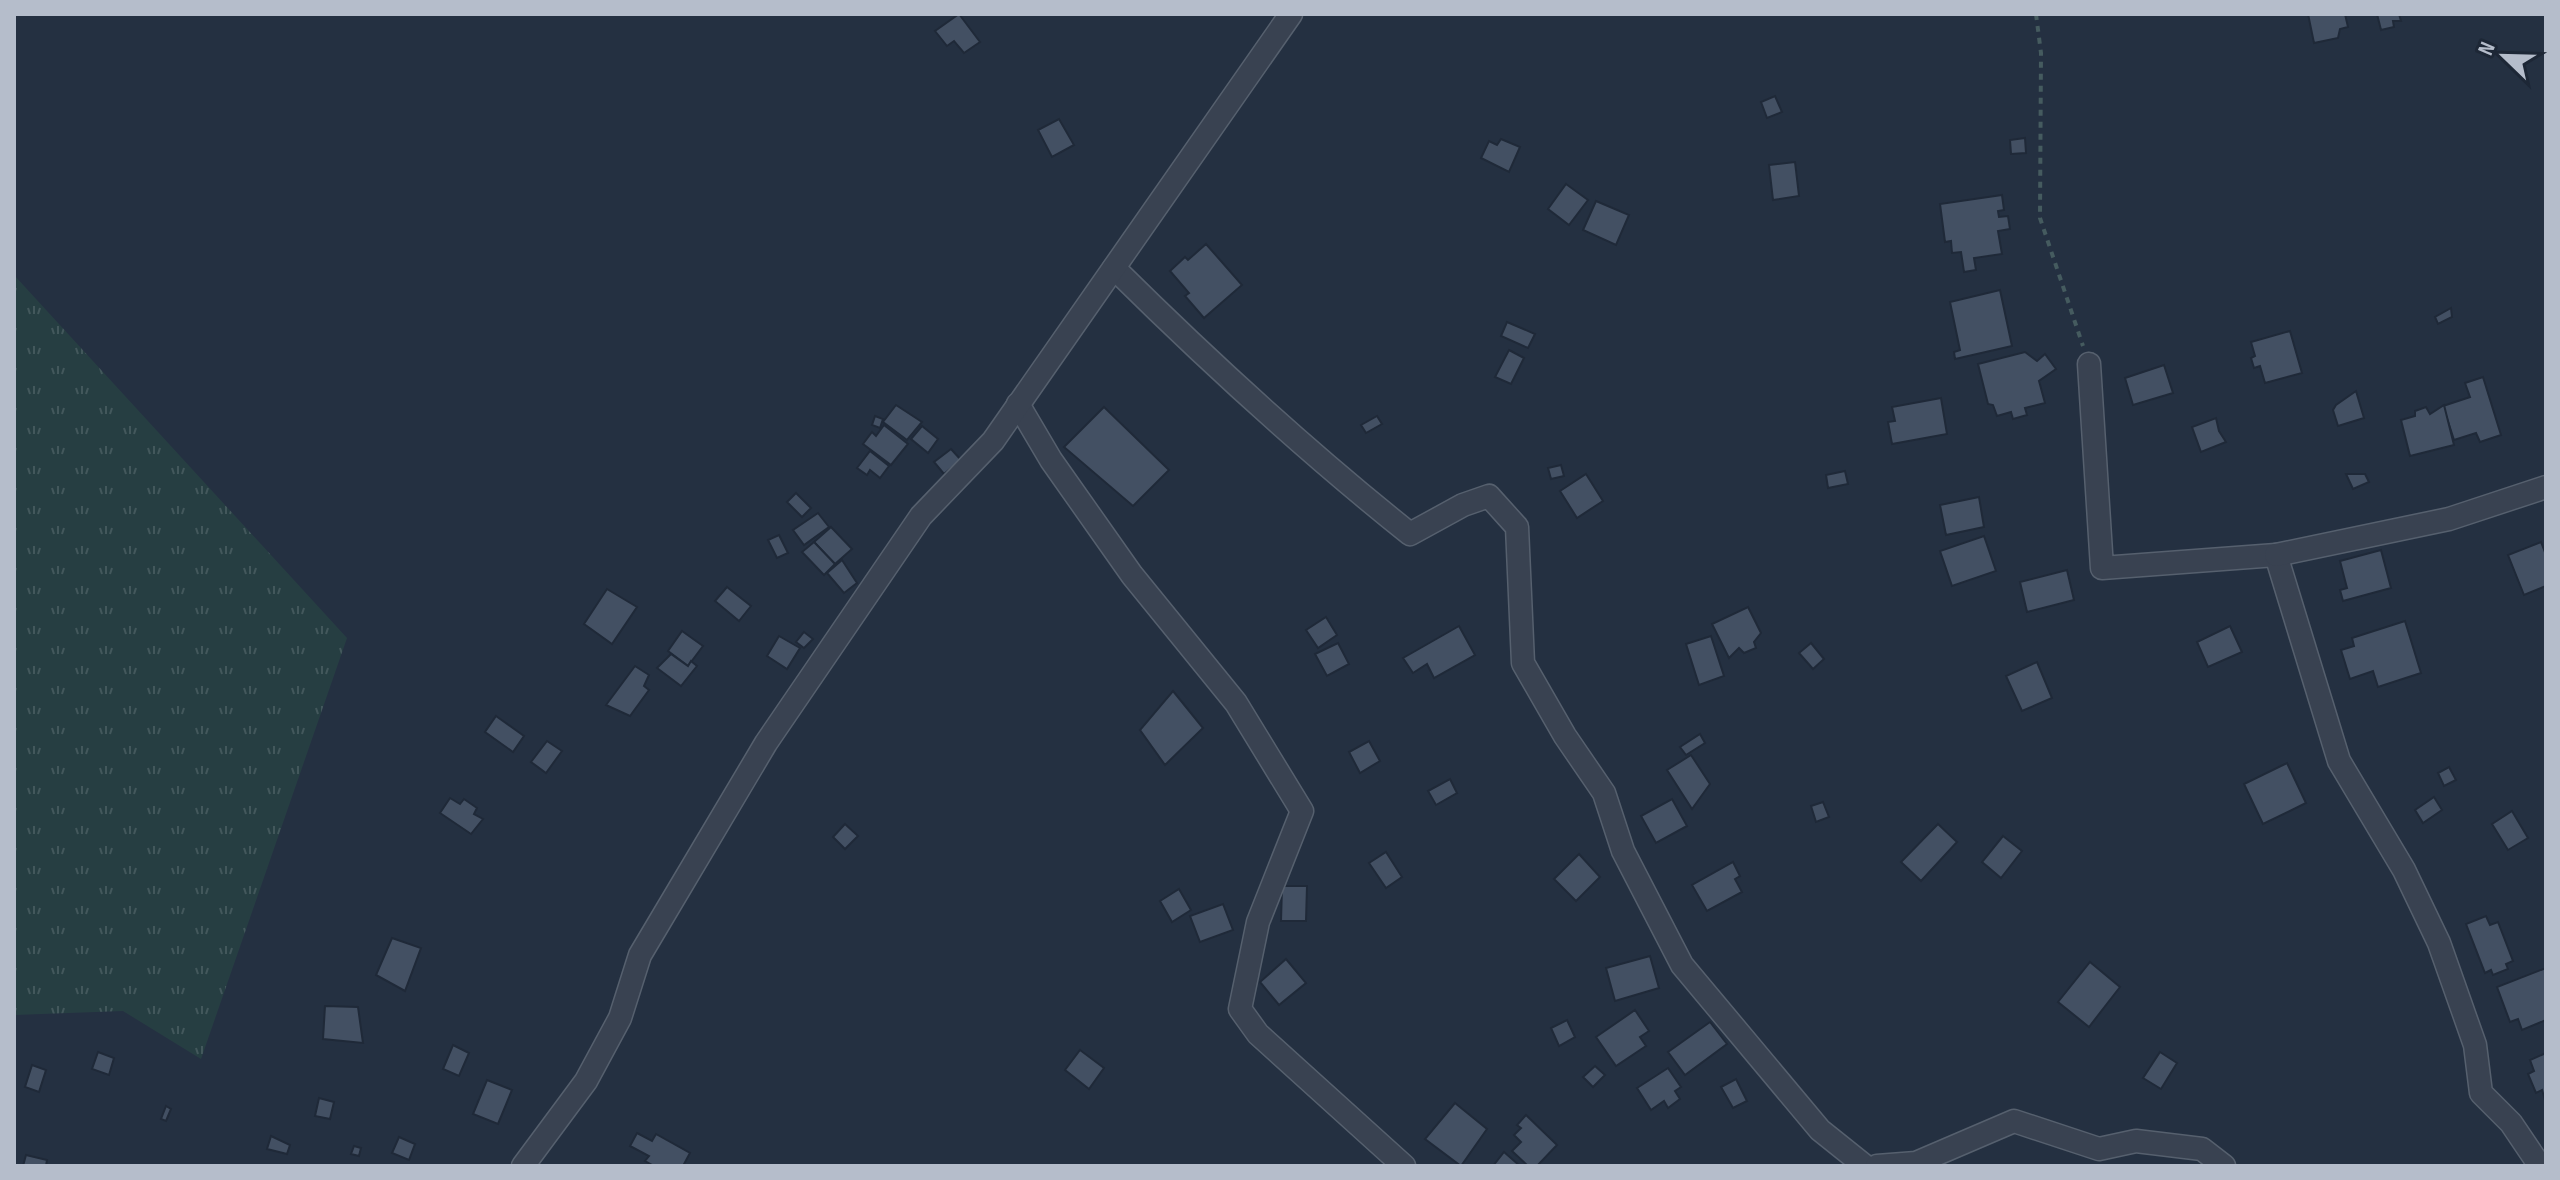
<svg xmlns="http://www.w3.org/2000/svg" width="2560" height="1180" viewBox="0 0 2560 1180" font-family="'Sofia Sans Condensed',sans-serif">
  <defs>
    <pattern id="grass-tufts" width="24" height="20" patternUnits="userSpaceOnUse" patternTransform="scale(2)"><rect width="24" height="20" fill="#263e42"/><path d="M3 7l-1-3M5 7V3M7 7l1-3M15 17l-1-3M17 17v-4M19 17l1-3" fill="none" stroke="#43585c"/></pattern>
  </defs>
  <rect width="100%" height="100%" fill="#243041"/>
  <polygon fill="url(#grass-tufts)" points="14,275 347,638 201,1059 123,1011 14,1015"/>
  <g fill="#435063" stroke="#1f2938" stroke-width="2">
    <polygon points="959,14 980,42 964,53 954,41 947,46 935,31"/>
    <polygon points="2308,14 2345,14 2348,27 2340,29 2338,38 2314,43"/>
    <polygon points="2377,14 2399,14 2401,21 2393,21 2394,27 2381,30"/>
    <polygon points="1775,96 1782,112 1767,118 1761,102"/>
    <polygon points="1059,119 1074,145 1052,157 1038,130"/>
    <polygon points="2025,138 2026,153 2011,154 2010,140"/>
    <polygon points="1501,139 1520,147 1509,172 1481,158 1489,141 1497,145"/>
    <polygon points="1795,162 1799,196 1773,200 1769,165"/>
    <polygon points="1566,184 1588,200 1569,225 1548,209"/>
    <polygon points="2002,195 2004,210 1998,211 1999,217 2008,216 2010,229 1998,231 2002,254 1974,258 1976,270 1964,272 1961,252 1952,253 1951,241 1945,242 1940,204"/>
    <polygon points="1596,201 1629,215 1616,245 1583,230"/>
    <polygon points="1206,244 1242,285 1204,318 1185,296 1189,293 1170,271 1185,257 1188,260"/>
    <polygon points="2000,290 2012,346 1955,359 1954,352 1960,350 1950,302"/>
    <polygon points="2451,308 2452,317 2438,324 2435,317"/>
    <polygon points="1507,322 1535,334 1528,348 1501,336"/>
    <polygon points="2290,331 2302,373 2265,383 2260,366 2254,368 2251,358 2255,356 2251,342"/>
    <polygon points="1509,350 1524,358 1511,384 1495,377"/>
    <polygon points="2025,352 2037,361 2045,354 2056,369 2039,381 2045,403 2025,408 2027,415 2013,419 2011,412 1997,416 1993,405 1988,404 1978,364"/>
    <polygon points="2164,365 2173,393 2133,405 2125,378"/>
    <polygon points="2483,377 2501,435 2480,442 2476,433 2454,440 2443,406 2470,397 2465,383"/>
    <polygon points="2356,391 2364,418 2338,426 2333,410 2336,405"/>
    <polygon points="1941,398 1947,434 1892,444 1888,422 1895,421 1892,407"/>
    <polygon points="896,405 922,422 907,440 883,422"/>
    <polygon points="2444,405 2454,445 2410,456 2401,420 2415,416 2415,411 2426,407 2430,414"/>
    <polygon points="1104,407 1169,470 1133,506 1064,447"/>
    <polygon points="875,416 883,419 880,428 872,425"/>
    <polygon points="1377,416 1382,424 1366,433 1361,425"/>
    <polygon points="2216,418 2219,431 2226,442 2201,452 2192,427"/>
    <polygon points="884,425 908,444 891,465 863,444 872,432 876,436"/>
    <polygon points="922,426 938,439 928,453 911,439"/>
    <polygon points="951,449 961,460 944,474 934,462"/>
    <polygon points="870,451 889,466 880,478 870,470 867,475 857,468"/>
    <polygon points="1561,465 1564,476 1551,479 1548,468"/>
    <polygon points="1845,471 1848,484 1828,488 1826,475"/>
    <polygon points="1586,474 1603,501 1577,518 1560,491"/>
    <polygon points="2346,474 2365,474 2369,482 2353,489"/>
    <polygon points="796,493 811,508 802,517 787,502"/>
    <polygon points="1979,497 1984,527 1946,535 1940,505"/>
    <polygon points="818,513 829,527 804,545 793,530"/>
    <polygon points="831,527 852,549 835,564 814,542"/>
    <polygon points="779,535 788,553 777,558 768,540"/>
    <polygon points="1984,536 1996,571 1952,586 1940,551"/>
    <polygon points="814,542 835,564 824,575 802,552"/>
    <polygon points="2541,542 2546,555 2546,586 2524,595 2508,555"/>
    <polygon points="2381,550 2391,588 2343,601 2340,590 2347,588 2340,561"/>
    <polygon points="842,560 857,583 844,593 827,573"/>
    <polygon points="2067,570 2074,600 2027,612 2020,582"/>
    <polygon points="727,587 751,606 739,621 715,601"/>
    <polygon points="607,589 637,607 612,644 584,624"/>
    <polygon points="1748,607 1761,633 1754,642 1756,648 1744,653 1739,648 1729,658 1712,624"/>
    <polygon points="1326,617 1337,635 1318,648 1306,630"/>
    <polygon points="2405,621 2421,673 2378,687 2373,671 2350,679 2341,650 2354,646 2352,638"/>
    <polygon points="1459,626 1475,655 1434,678 1427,664 1413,673 1403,658"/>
    <polygon points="2230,626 2242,652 2208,667 2197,642"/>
    <polygon points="682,631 703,646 688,666 668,651"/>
    <polygon points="804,632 813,639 804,648 796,642"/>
    <polygon points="779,636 800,648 787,669 767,656"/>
    <polygon points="1711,636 1724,676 1699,685 1686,644"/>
    <polygon points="1338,643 1349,664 1327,676 1315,654"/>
    <polygon points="1811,643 1824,659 1813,669 1799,653"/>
    <polygon points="671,654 688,666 691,661 697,666 681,686 657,668"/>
    <polygon points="2037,662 2052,698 2022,711 2006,676"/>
    <polygon points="635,666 649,675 644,686 649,690 630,716 606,705"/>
    <polygon points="1173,691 1203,728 1165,765 1140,730"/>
    <polygon points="496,716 524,736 513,752 485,732"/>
    <polygon points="1700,734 1705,743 1686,755 1680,747"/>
    <polygon points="547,741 562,751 546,773 531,762"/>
    <polygon points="1369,741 1380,761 1360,773 1349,752"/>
    <polygon points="1691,755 1710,784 1692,809 1667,770"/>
    <polygon points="2287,763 2306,803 2263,824 2244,784"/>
    <polygon points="2449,767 2456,780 2444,786 2438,773"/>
    <polygon points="1450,779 1457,793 1436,805 1428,791"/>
    <polygon points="2434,797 2442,810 2423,823 2415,810"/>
    <polygon points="450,798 460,804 464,799 477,808 474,814 483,819 471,834 440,813"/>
    <polygon points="1672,799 1687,826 1656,843 1641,816"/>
    <polygon points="1823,802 1829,817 1816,822 1811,806"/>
    <polygon points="2512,811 2528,838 2508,850 2492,824"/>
    <polygon points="845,824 858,836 845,849 833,837"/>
    <polygon points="1938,824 1957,842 1921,881 1901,862"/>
    <polygon points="2003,836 2022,851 2001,878 1982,862"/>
    <polygon points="1386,852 1402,877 1386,888 1369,863"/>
    <polygon points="1579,854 1600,877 1576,901 1554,879"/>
    <polygon points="1733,862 1740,876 1735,879 1742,892 1707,911 1692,885"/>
    <polygon points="1282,886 1307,886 1306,921 1281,921"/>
    <polygon points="1179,889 1191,910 1172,922 1160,901"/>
    <polygon points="1223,904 1233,930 1200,942 1190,916"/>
    <polygon points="2486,916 2490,925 2498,922 2513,961 2506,964 2508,969 2493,975 2491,970 2485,973 2466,924"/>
    <polygon points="392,938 421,948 405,991 376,975"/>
    <polygon points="1650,956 1659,988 1615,1001 1606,968"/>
    <polygon points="1286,959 1306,983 1279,1005 1260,982"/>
    <polygon points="2090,962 2120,987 2089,1027 2058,1002"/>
    <polygon points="2546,968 2546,1020 2522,1030 2518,1019 2510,1022 2497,987"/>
    <polygon points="325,1006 358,1007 363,1043 323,1039"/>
    <polygon points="1635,1010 1649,1031 1640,1037 1646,1046 1616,1066 1596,1037"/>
    <polygon points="1567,1020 1575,1037 1559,1046 1551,1028"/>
    <polygon points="1710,1022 1727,1044 1685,1075 1668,1052"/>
    <polygon points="453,1045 469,1053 459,1076 443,1069"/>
    <polygon points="1080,1050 1104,1068 1089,1089 1065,1070"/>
    <polygon points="98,1052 114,1058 109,1075 92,1069"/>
    <polygon points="2160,1052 2177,1063 2161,1089 2143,1078"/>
    <polygon points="2546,1053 2546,1100 2545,1100 2542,1090 2536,1093 2528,1074 2534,1071 2530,1060"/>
    <polygon points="32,1065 46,1070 39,1092 25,1087"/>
    <polygon points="1595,1066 1605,1075 1593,1087 1583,1077"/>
    <polygon points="1668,1068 1681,1087 1675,1091 1680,1099 1668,1108 1664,1101 1651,1110 1637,1088"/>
    <polygon points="1736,1079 1747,1101 1733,1108 1721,1087"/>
    <polygon points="487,1080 512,1090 498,1124 473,1114"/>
    <polygon points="319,1098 334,1102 330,1119 315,1116"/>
    <polygon points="1455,1103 1487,1129 1461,1166 1425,1139"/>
    <polygon points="166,1106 171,1109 166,1121 161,1119"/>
    <polygon points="1526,1115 1557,1145 1537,1166 1528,1166 1512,1151 1521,1142 1514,1135 1521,1128 1517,1125"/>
    <polygon points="637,1133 652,1141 656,1134 690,1153 683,1166 654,1166 645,1161 649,1156 630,1146"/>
    <polygon points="271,1136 290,1145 287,1154 267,1149"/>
    <polygon points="399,1137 415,1144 409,1160 392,1153"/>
    <polygon points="354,1146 361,1148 359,1156 351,1154"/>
    <polygon points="1504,1152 1520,1166 1493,1166"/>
    <polygon points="26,1155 47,1160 46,1166 23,1166"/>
  </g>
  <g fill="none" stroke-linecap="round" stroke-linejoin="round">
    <g stroke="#56606e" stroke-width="25">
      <g id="minor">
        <path d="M1114,268C1209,362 1306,451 1410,534L1463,505L1489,496L1517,527L1523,663L1565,736L1604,793L1623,851L1682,965L1820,1130L1865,1166"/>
        <polyline points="2089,364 2102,568 2276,555 2339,761 2404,870 2439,943 2475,1045 2481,1093 2511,1123 2540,1166"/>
        <polyline points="1018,404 1051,460 1132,575 1236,703 1302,811 1258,922 1240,1009 1258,1034 1404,1166"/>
        <polyline points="2276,555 2449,519 2546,487"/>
        <polyline points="523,1166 586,1081 620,1018 640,955 766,743 921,516 993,441 1291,14"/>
        <polyline points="1877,1166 1916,1163 2014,1121 2099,1149 2136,1141 2202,1149 2224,1166"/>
      </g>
    </g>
    <polyline stroke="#455b5f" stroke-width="4" stroke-dasharray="6 6" stroke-linecap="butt" points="2036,14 2041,53 2040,218 2083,346"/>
    <use href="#minor" stroke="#394251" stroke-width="22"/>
  </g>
  <rect width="2560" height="1180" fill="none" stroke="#b5bdcb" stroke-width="32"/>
  <g transform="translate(2504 56) rotate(293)" stroke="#1d2736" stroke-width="6" paint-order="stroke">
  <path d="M0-6L14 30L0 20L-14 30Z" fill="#b5bdcb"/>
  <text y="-12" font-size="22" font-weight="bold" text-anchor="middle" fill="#b5bdcb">N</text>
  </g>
</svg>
